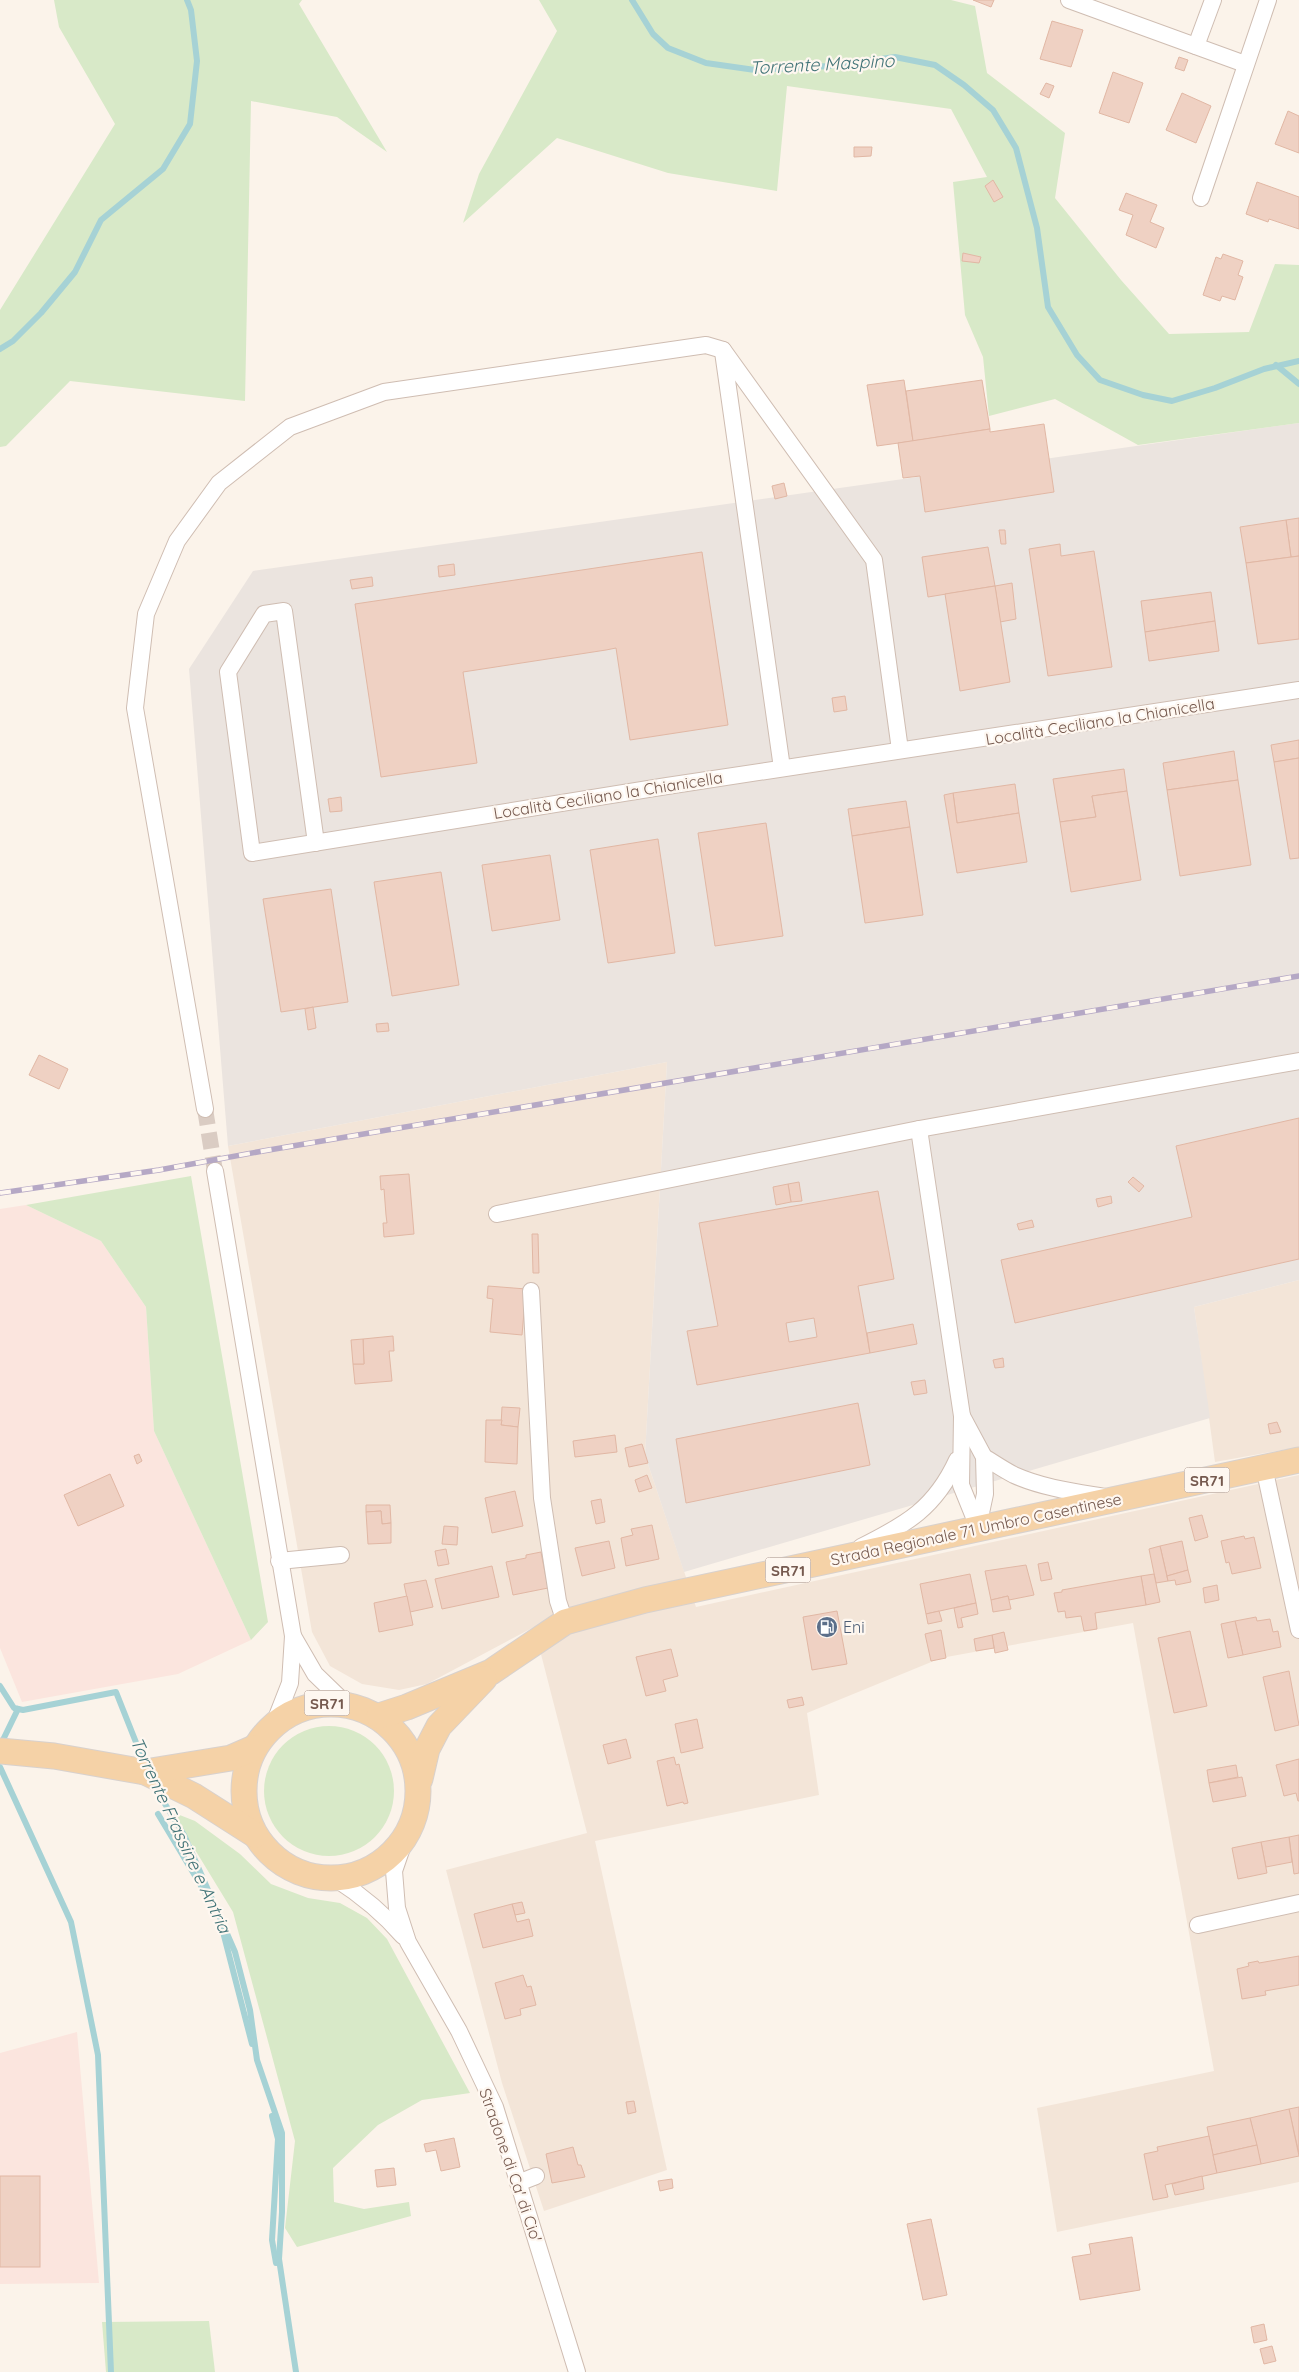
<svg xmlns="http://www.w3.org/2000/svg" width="1299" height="2372" viewBox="0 0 1299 2372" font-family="Quicksand,sans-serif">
  <rect width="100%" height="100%" fill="#fbf3ea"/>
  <g fill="#f3e5d8">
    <polygon points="667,1062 645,1455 696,1607 1299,1475 1299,2182 1057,2232 1037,2108 1214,2071 1133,1623 941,1658 807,1713 819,1795 595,1841 667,2170 544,2211 502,2083 446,1870 587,1833 534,1627 427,1684 399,1690 362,1684 330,1666 312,1632 228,1146"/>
    <polygon points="1299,1280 1299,1447 1215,1462 1194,1307"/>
  </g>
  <g fill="#fbe5de">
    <polygon points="26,1205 101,1241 146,1307 154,1431 251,1640 178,1674 22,1702 0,1648 0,1209"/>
    <polygon points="77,2032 99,2283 0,2284 0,2053"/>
  </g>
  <polygon fill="#ebe4df" points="1299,423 1299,1280 1194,1307 1210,1418 684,1572 645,1455 667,1062 228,1146 189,669 253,571"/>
  <g fill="#d8e9c8">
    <polygon points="54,0 302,0 299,4 387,152 337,117 251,101 245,401 70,381 6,446 0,447 0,310 115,124 59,27"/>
    <polygon points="539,0 951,0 975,6 987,73 1065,133 1055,198 1121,280 1169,334 1249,332 1275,264 1299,265 1299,423 1138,445 1055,399 989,416 983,357 965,315 953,182 987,177 951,109 787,86 777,191 668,173 557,138 463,223 479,174 557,31"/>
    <polygon points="191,1176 268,1622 251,1640 154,1431 146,1307 101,1241 26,1205"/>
    <circle cx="329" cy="1791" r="65"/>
    <polygon points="172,1812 195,1821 240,1854 271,1884 308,1898 340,1903 367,1918 387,1939 470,2093 422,2100 378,2125 333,2168 334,2202 364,2209 409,2202 411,2216 297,2247 285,2228 295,2141 233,1912"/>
    <polygon points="209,2321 215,2372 106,2372 102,2322"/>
  </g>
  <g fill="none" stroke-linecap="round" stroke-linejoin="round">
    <g stroke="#a6d2d5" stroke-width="6">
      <polyline points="632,0 653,34 668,48 706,63 755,70 830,66 895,57 935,65 964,85 993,110 1016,148 1037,228 1048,307 1077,355 1100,380 1143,395 1172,401 1215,388 1264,369 1299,361"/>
      <polyline points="0,349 13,341 41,313 75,272 101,220 163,169 190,124 197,61 191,10 187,0"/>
      <polyline points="1276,365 1299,384"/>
      <polyline points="0,1686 14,1708 23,1710 116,1692 145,1765"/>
      <polyline points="0,1746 18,1709"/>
      <polyline points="0,1767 71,1922 98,2055 111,2372"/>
      <polyline points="154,1786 184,1835 235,1952 250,2010 257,2060 282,2133 282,2212 279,2259 296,2372"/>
      <polyline points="158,1814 206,1894"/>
      <polyline points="222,1928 252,2044"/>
      <polyline points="272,2116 278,2139 272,2240 276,2263"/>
    </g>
  </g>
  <g fill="#efd1c3" stroke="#e1b7a4" fill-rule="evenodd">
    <polygon points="973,0 994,0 991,7"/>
    <polygon points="1052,21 1083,30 1071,67 1040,59"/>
    <polygon points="1179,57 1188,60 1184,71 1175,68"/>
    <polygon points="1113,72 1143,83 1129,123 1099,113"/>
    <polygon points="1046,83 1054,86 1049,98 1040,94"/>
    <polygon points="1182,93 1211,106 1196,143 1166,130"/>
    <polygon points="1288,111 1299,116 1299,153 1275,144"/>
    <polygon points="854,147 872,147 871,156 854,157"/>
    <polygon points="993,180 1003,197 994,202 985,186"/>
    <polygon points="1257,182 1299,197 1299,229 1269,219 1268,222 1246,214"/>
    <polygon points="1126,193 1157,205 1150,222 1164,228 1156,248 1126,235 1133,215 1119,210"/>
    <polygon points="963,253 981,257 979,263 962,261"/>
    <polygon points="1223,254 1243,261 1238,275 1243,277 1235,300 1222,296 1220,301 1203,295 1216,257 1221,259"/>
    <polygon points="904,380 913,441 877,446 867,385"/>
    <polygon points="982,380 990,429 913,441 906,391"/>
    <polygon points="1044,424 1054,492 925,512 920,476 903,478 898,443 990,429 990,432"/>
    <polygon points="784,483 787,496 775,499 772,486"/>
    <polygon points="1299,518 1299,556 1291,557 1286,520"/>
    <polygon points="1286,520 1291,557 1246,563 1240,527"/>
    <polygon points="999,530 1005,530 1006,544 1001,544"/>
    <polygon points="1060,544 1061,556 1094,551 1112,667 1048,676 1029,549"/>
    <polygon points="988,547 995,586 928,597 922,557"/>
    <polygon points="702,552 728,725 630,740 616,648 606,650 463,672 477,763 381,777 355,604"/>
    <polygon points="1299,556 1299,639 1258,644 1246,563"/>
    <polygon points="454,564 455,575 439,577 438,566"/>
    <polygon points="372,577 373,586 352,589 350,580"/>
    <polygon points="1012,583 1016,619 1000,622 995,586"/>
    <polygon points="995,586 1010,682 960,691 945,594"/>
    <polygon points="1211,592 1215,621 1145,632 1141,601"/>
    <polygon points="1215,621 1219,651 1149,661 1145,632"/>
    <polygon points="845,696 847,710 834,712 832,698"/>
    <polygon points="1299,740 1299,758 1274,762 1271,745"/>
    <polygon points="1234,751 1238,780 1167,790 1163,763"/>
    <polygon points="1299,758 1299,858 1290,859 1274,762"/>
    <polygon points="1124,769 1127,791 1092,796 1096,817 1060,822 1053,779"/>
    <polygon points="1238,780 1251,865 1180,876 1167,790"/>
    <polygon points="1015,784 1019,813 957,823 953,793"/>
    <polygon points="1127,791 1141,880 1071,892 1060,822 1096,817 1092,796"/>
    <polygon points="953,793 957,823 1019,813 1027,862 957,873 944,795"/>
    <polygon points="341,797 342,811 330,812 328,799"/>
    <polygon points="906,801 910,827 852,836 848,809"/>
    <polygon points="766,823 783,936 715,946 698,833"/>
    <polygon points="910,827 923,915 865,923 852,836"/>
    <polygon points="658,839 675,953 608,963 590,850"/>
    <polygon points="550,855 560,920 492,931 482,865"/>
    <polygon points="441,872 459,985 392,996 374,882"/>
    <polygon points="331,889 348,1002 281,1012 263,899"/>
    <polygon points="313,1007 316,1028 308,1030 305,1009"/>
    <polygon points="388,1023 389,1031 377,1032 376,1024"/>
    <polygon points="39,1055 68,1069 59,1089 29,1075"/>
    <polygon points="1299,1118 1299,1259 1015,1323 1001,1260 1192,1217 1176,1146"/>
    <polygon points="409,1174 414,1234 384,1237 383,1223 387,1223 386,1215 384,1189 381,1190 380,1176"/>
    <polygon points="1133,1177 1144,1186 1139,1192 1128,1182"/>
    <polygon points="799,1182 802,1201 791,1202 788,1184"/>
    <polygon points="788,1184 791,1202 776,1205 773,1187"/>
    <path d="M878,1191L894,1279L858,1286L870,1353L697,1385L687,1331L718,1326L699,1223ZM814,1318L817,1337L789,1342L786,1323Z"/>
    <polygon points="1111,1196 1112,1203 1098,1207 1096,1199"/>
    <polygon points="1032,1220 1034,1227 1019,1230 1017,1224"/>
    <polygon points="532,1234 538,1234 539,1273 533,1273"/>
    <polygon points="488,1286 526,1289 522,1335 490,1332 493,1299 487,1298"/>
    <polygon points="913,1324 917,1344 870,1353 867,1333"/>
    <polygon points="393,1336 394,1351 389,1351 392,1381 355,1384 353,1364 364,1364 363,1339"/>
    <polygon points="363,1339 364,1364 353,1364 351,1340"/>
    <polygon points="1003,1358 1004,1367 995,1368 993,1360"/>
    <polygon points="925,1380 927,1393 914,1395 911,1382"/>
    <polygon points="858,1403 870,1465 686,1503 676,1439"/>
    <polygon points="502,1407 520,1408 518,1427 501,1425"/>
    <polygon points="486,1420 502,1420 501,1425 518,1427 517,1464 485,1462"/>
    <polygon points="1277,1422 1281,1432 1270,1434 1268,1424"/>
    <polygon points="615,1435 617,1452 575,1457 573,1441"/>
    <polygon points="642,1444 648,1463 629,1467 625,1448"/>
    <polygon points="139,1454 142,1461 137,1464 134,1456"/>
    <polygon points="110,1474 124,1506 78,1526 64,1495"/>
    <polygon points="647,1475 652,1488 639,1492 635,1480"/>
    <polygon points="515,1491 523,1526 492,1533 485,1498"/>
    <polygon points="601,1499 605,1522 596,1524 591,1501"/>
    <polygon points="366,1505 390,1505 391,1523 382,1524 381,1511 366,1512"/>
    <polygon points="381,1511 382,1524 391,1523 391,1543 368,1544 366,1512"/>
    <polygon points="1202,1515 1208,1537 1195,1541 1189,1518"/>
    <polygon points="652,1525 659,1559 626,1566 621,1538 633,1535 631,1529"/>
    <polygon points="444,1526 458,1527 457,1545 442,1544"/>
    <polygon points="1244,1536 1245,1539 1254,1537 1261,1568 1232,1574 1229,1562 1226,1563 1221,1541"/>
    <polygon points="609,1541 615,1568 582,1576 575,1548"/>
    <polygon points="1182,1541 1188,1570 1167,1576 1160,1546"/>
    <polygon points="1160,1546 1168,1581 1156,1583 1149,1549"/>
    <polygon points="446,1549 449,1564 438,1566 435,1551"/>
    <polygon points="541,1552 548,1588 513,1595 506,1562 526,1558 526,1555"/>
    <polygon points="1048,1562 1052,1579 1041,1581 1038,1564"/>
    <polygon points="1026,1565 1034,1595 1009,1600 1008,1596 991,1600 985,1571"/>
    <polygon points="492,1566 499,1597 442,1609 435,1579"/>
    <polygon points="1188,1570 1191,1582 1176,1585 1175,1580 1168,1581 1167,1576"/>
    <polygon points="970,1574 976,1603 926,1614 920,1584"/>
    <polygon points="1154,1574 1160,1602 1146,1605 1141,1576"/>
    <polygon points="1141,1576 1146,1605 1095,1613 1097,1629 1084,1631 1081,1616 1066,1618 1065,1611 1058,1612 1054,1593 1062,1592 1062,1590"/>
    <polygon points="426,1580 433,1607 410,1612 404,1584"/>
    <polygon points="1217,1585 1219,1600 1205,1603 1203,1588"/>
    <polygon points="407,1596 413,1625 379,1632 374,1603"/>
    <polygon points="1008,1596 1011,1609 993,1612 991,1600"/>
    <polygon points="976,1603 978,1614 961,1618 963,1627 958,1628 954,1608"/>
    <polygon points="837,1611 847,1664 812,1670 803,1617"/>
    <polygon points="939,1611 942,1621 928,1624 926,1614"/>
    <polygon points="1256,1617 1257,1621 1270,1619 1273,1632 1278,1631 1281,1647 1243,1655 1235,1621"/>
    <polygon points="1235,1621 1243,1655 1228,1658 1221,1624"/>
    <polygon points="941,1630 946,1658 931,1661 925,1634"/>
    <polygon points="1190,1631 1207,1706 1174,1713 1158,1638"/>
    <polygon points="1004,1632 1008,1650 995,1653 992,1635"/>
    <polygon points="992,1635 994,1648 976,1651 974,1639"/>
    <polygon points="671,1649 678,1676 663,1680 666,1691 646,1696 636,1657"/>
    <polygon points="1289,1671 1299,1725 1275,1731 1263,1677"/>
    <polygon points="802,1697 804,1705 789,1708 787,1700"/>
    <polygon points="697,1719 703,1748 681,1753 675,1724"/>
    <polygon points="626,1739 631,1758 608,1764 603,1745"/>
    <polygon points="674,1757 676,1765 679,1764 688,1803 684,1804 683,1802 667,1806 657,1761"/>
    <polygon points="1299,1759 1299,1801 1298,1801 1296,1793 1284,1796 1276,1765"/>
    <polygon points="1236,1765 1238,1777 1209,1783 1207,1770"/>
    <polygon points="1242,1777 1246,1796 1213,1802 1209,1783"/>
    <polygon points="1299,1835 1299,1873 1294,1874 1289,1837"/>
    <polygon points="1289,1837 1292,1862 1266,1867 1261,1842"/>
    <polygon points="1261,1842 1267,1873 1238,1879 1232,1848"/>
    <polygon points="522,1902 525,1913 515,1915 512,1904"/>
    <polygon points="512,1904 517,1922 529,1919 533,1936 483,1948 474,1914"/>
    <polygon points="1299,1956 1299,1985 1265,1991 1266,1995 1242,1999 1237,1969 1249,1966 1248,1963 1258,1961 1259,1963"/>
    <polygon points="523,1975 527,1987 531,1986 536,2005 520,2009 521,2015 505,2019 495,1983"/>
    <polygon points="634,2101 636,2112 628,2114 626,2102"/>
    <polygon points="1299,2107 1299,2154 1289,2109"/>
    <polygon points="1289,2109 1299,2156 1261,2164 1250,2118"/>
    <polygon points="1250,2118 1257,2145 1213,2155 1207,2127"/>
    <polygon points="1209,2136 1217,2173 1165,2185 1168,2197 1153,2200 1144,2154 1158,2151 1157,2147"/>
    <polygon points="454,2138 460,2167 441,2171 436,2150 426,2152 424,2144"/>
    <polygon points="1257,2145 1261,2164 1217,2173 1213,2155"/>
    <polygon points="573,2147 578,2165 581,2165 585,2177 552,2183 546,2154"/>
    <polygon points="394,2168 396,2185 377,2187 375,2170"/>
    <rect x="0" y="2176" width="40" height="91"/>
    <polygon points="1202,2176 1204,2189 1175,2195 1172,2184"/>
    <polygon points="672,2179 673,2188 660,2191 658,2181"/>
    <polygon points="931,2219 947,2295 923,2300 907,2224"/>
    <polygon points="1132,2237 1140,2290 1080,2300 1072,2257 1091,2254 1089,2244"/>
    <polygon points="1264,2324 1267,2340 1254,2343 1251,2327"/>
    <polygon points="1272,2346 1276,2361 1264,2364 1260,2349"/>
  </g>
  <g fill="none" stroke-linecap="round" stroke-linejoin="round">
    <polyline stroke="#daccc3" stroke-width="16" stroke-dasharray="16 8" stroke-linecap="butt" points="205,1109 215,1171"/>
    <g stroke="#cfbdb2" stroke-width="18">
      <g id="street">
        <polyline points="1069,0 1245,64"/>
        <polyline points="1196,46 1213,0"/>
        <polyline points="1201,198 1268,0"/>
        <polyline points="723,350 874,560 900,750"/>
        <polyline points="723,352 782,768"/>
        <path d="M316,843L284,611L264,614L228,672L252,853C391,831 529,807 667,786C878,753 1089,723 1299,690"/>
        <polyline points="205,1109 135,708 146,614 177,541 219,483 290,427 384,392 706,345 723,350"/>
        <polyline points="215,1171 293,1636 290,1683 274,1724"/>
        <polyline points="497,1214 919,1129"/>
        <polyline points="531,1291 542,1498 558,1601 565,1622"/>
        <polyline points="962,1416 984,1457 985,1494 978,1527"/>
        <path d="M984,1457C994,1463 1004,1470 1014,1475C1043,1488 1075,1492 1105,1497"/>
        <polyline points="1264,1467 1299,1630"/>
        <polyline points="978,1527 961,1485 962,1416 919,1129 1299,1061"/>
        <path d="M861,1547C907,1524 935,1508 957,1460"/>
        <polyline points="279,1561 341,1555"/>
        <polyline points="293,1636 315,1674 345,1703"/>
        <polyline points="405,1839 394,1871 397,1908 408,1942 459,2031 495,2107 577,2372"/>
        <path d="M336,1879C361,1895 383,1913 403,1936"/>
        <polyline points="1198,1925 1299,1903"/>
        <polyline points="518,2183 536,2176"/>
      </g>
    </g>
    <g stroke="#d8d1cd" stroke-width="27">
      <g id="primary">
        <circle cx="331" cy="1791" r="87"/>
        <polyline points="379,1716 407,1707 491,1672 565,1622 645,1600 1299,1460"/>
        <polyline points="0,1751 54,1756 145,1772 194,1796 255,1835"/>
        <polyline points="145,1772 231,1758 254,1748"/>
        <polyline points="420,1779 427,1749 439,1726 484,1679"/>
      </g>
    </g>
    <use href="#street" stroke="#fff" stroke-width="16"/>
    <use href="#primary" stroke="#f5d2a7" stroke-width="25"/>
    <g stroke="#b5a8c5" stroke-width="5.5">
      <polyline id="rail" points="0,1193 159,1170 263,1151 1299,976"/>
    </g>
    <use href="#rail" stroke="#fef7f0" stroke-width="4" stroke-dasharray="11" stroke-linecap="butt"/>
  </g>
  <defs>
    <g id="fuel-disc" transform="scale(1.125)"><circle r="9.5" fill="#5c6f8a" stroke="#fef7f0"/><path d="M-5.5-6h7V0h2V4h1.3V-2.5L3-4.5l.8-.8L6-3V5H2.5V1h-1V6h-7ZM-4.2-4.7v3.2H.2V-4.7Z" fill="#fff"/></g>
  </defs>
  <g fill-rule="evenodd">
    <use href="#fuel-disc" x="827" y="1627"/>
  </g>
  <g text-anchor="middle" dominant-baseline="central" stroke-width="4.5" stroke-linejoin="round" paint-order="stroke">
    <g fill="#fef7f0" stroke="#9e887f" stroke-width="1">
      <rect x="1184.5" y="1467.5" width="45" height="25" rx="4"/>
      <rect x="765.5" y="1557.5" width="45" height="25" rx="4"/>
      <rect x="304.5" y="1690.5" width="45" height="25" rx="4"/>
    </g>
    <g font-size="15" font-weight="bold" fill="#75594e">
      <text x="1207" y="1480">SR71</text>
      <text x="788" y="1570">SR71</text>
      <text x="327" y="1703">SR71</text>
    </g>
    <g font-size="16" fill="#75594e" stroke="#fef7f0">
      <text transform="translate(1100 721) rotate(-9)">Località Ceciliano la Chianicella</text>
      <text transform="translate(608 795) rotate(-9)">Località Ceciliano la Chianicella</text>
      <text transform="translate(976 1529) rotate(-12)">Strada Regionale 71 Umbro Casentinese</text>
      <text transform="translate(511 2165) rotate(71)">Stradone di Ca' di Cio'</text>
    </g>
    <g font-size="16" fill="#4e5e75" stroke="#fef7f0" text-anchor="start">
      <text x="843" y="1627">Eni</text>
    </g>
    <g font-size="18" font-style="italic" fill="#427478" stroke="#fef7f0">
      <text transform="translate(822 64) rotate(-3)">Torrente Maspino</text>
      <text transform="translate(181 1835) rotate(65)">Torrente Frassine e Antria</text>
    </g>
  </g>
</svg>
